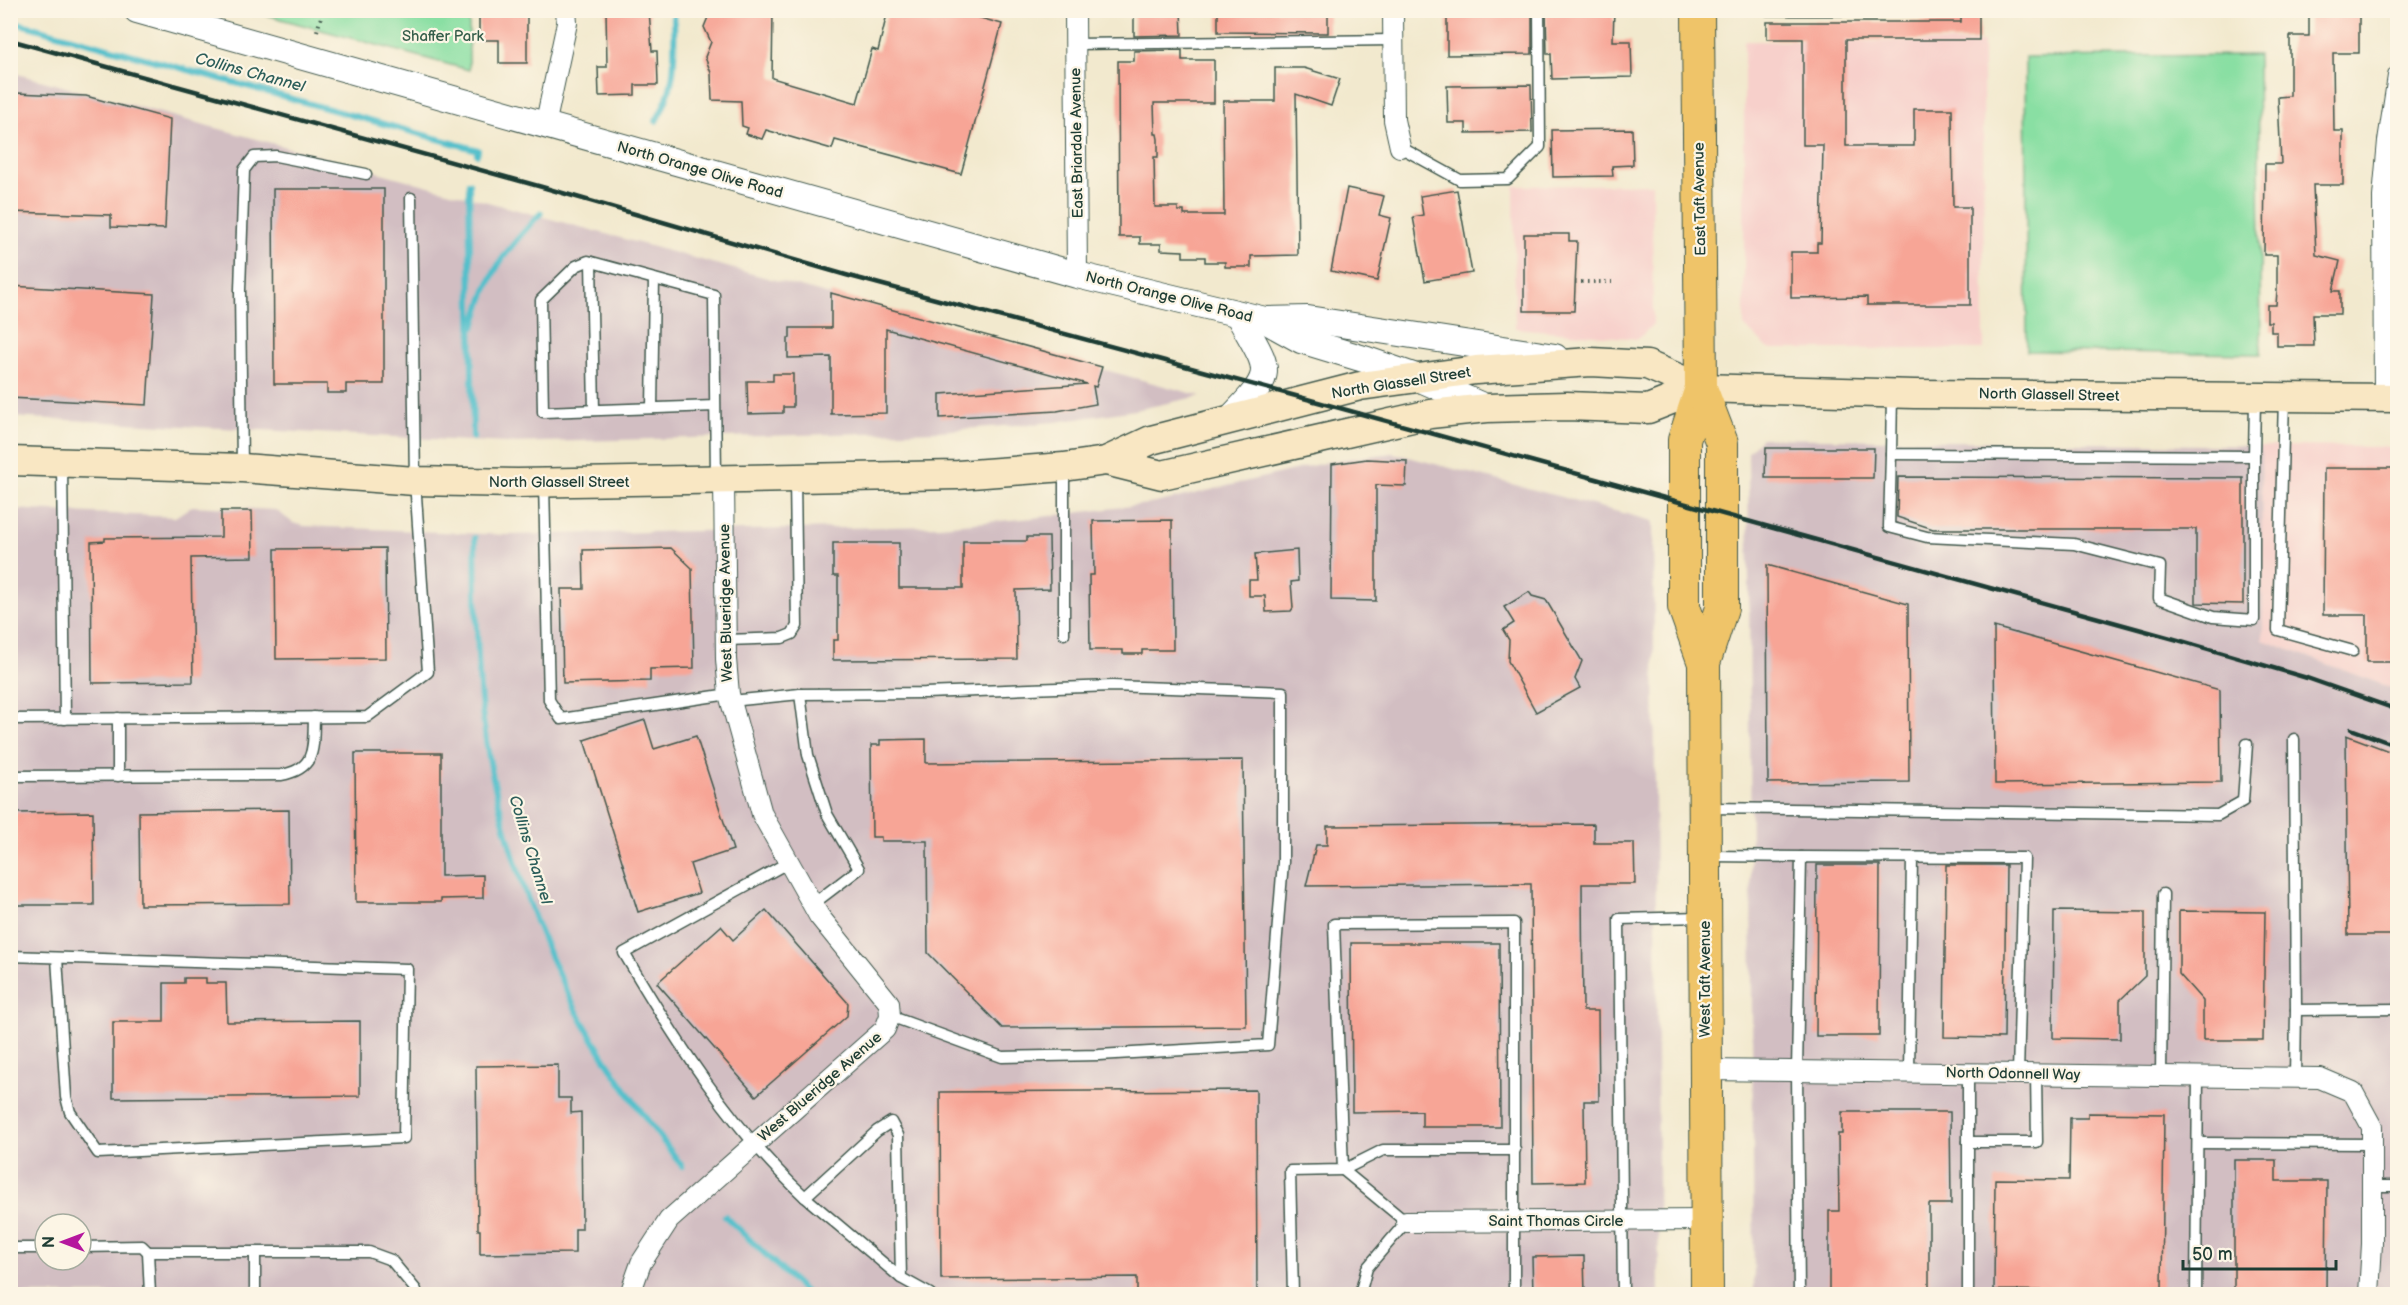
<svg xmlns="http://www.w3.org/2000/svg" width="2408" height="1305" viewBox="0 0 2408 1305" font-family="'Balsamiq Sans',sans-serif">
  <rect width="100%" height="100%" fill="#fcf5e5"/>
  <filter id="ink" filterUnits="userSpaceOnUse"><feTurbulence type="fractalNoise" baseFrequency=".0167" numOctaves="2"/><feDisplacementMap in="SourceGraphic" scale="12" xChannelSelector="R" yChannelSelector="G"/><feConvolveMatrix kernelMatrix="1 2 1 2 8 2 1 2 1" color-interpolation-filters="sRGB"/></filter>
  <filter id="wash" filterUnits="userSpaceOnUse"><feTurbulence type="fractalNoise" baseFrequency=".008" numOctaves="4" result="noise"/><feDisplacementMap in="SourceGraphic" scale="24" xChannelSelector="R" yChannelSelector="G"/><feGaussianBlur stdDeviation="1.35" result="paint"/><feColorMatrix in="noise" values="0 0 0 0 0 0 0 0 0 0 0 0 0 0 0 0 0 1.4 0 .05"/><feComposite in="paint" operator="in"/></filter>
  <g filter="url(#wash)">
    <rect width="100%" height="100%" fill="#f2e9ce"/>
    <g fill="#f7d0cb">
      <polygon points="1744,41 1983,42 1984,349 1769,349 1744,326"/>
      <polygon points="1652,184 1653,324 1638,339 1515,328 1514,186"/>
      <polygon points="2261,446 2397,447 2397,690 2263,640"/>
    </g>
    <g fill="#d2bec2" fill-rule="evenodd">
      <polygon points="10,72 1201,396 1135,410 1056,422 939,431 507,443 11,417"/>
      <polygon points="1762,438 2261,446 2263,640 2397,690 2397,1294 1754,1294 1748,452"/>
      <path d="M1393,453L1653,521L1659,1294H11L10,509L175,517L192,506L276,510L293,523L304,526L508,535L939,526L1033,518L1156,503L1332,461ZM45,1224H81V1260H45Z"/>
    </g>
    <g fill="#89dfa3" stroke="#548e6c" stroke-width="1.5">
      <polygon points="251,11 469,11 469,70"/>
      <polygon points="2258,55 2261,354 2027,351 2025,57"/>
    </g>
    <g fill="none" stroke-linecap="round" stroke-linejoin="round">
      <g stroke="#52bfcb" stroke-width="6">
        <polyline points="10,21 478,150 477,154"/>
        <path d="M656,121C679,83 674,53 674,10"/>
        <polyline points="469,183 473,438"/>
        <path d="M474,327C489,272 502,254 541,213"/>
        <path d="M475,538C476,592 476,647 481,701C490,795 524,904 565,988C596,1052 639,1110 682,1166"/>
        <polyline points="725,1216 807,1294"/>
      </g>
    </g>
    <g id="blocks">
      <g fill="#f7a596">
        <polygon points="479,10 527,10 527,63 499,63 499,40 479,40"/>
        <polygon points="606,10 649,10 652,51 657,51 658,85 635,85 635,95 599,96 598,67 607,67"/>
        <polygon points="711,10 773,10 772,78 857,103 872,49 878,51 888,10 952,10 1002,24 961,174 835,140 832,149 766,130 762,139 746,134 748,128 742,126 741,101 712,100 711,73 705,57 711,42 704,27"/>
        <polygon points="1134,10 1181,10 1182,35 1134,36"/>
        <polygon points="1218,10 1328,10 1328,33 1218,32"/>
        <polygon points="1465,10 1532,10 1532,54 1447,55 1447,17 1465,17"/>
        <polygon points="1546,10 1614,10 1613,41 1631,41 1632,77 1552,79 1551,54 1547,54"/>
        <polygon points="1961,10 1979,10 1979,40 1846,40 1846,146 1914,146 1914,109 1952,109 1953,207 1970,207 1970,305 1867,305 1867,297 1791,298 1791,252 1817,252 1817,243 1821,243 1823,145 1803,145 1803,39 1767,39 1767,22 1961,22"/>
        <polygon points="2309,10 2359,10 2359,53 2333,53 2334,131 2343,131 2343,185 2313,185 2316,255 2340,261 2333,291 2340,291 2340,314 2313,314 2314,346 2277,346 2277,332 2271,332 2271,322 2267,322 2267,305 2276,305 2277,291 2277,255 2264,255 2265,164 2281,164 2278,97 2290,96 2290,36 2309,36"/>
        <polygon points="1182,50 1182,60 1214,60 1214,103 1154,103 1155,134 1157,134 1158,139 1158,157 1154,157 1155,207 1178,207 1178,211 1184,211 1184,215 1224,215 1223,101 1275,101 1275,68 1304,68 1340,79 1331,106 1296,94 1298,255 1251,256 1251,267 1225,267 1225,262 1205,262 1205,257 1183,257 1183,251 1161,250 1161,244 1140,244 1140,237 1119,237 1118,61 1134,61 1134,51"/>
        <polygon points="1531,85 1532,132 1466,133 1466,123 1448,123 1447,86"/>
        <polygon points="16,93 86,96 170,119 165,229 111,227 111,215 10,212"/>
        <polygon points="1632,129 1633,165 1612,166 1613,176 1553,177 1552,130"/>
        <polygon points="1347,188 1384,196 1379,215 1391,218 1377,281 1331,271"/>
        <polygon points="273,189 384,189 384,384 346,384 346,393 327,393 327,384 274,384"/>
        <polygon points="1457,190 1472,273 1425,281 1413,217 1423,215 1420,196"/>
        <polygon points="1524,234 1569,234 1569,241 1577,241 1574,311 1524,311"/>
        <polygon points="10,286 154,294 147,405 10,398"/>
        <polygon points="831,293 1102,367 1096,387 1093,386 1096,404 1057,411 940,418 940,394 1087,384 886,329 886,413 831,414 831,357 788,358 788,338 790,338 790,328 831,328"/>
        <polygon points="773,374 793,374 793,407 783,407 783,413 748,414 747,381 773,381"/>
        <polygon points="1766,448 1874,448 1873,478 1765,478"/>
        <polygon points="1367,459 1407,461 1406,486 1376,485 1376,601 1331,600 1332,464"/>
        <polygon points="2324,468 2397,468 2397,662 2367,662 2367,615 2323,615"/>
        <polygon points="1898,477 2243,478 2243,604 2196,603 2196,529 1933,529 1897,517"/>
        <polygon points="221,511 252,511 253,557 191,558 193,682 92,683 91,542 105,541 105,538 221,537"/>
        <polygon points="1172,520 1173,650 1142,650 1142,654 1123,654 1123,650 1090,650 1089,575 1094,575 1093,521"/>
        <polygon points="1027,537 1049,537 1050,589 1016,590 1017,659 833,660 833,640 838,640 838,576 833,576 833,543 899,543 899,588 963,588 963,541 1027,541"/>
        <polygon points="385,548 386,658 276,659 275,549"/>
        <polygon points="671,548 692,568 694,668 650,669 650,681 563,683 561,589 584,589 583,550"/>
        <polygon points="1297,550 1298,581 1291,582 1293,608 1291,611 1266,612 1265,596 1249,596 1249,580 1257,580 1255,554"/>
        <polygon points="1767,565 1908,604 1909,782 1768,783"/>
        <polygon points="1529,592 1532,596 1546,600 1582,661 1575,679 1580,688 1536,712 1508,661 1509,640 1503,630 1514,623 1504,607"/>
        <polygon points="1994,627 2220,690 2221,782 1995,784"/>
        <polygon points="645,720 654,749 696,736 733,850 690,864 699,893 638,912 584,740"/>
        <polygon points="2346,735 2397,754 2397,935 2348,935"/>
        <polygon points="926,739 926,763 1243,760 1246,1026 1002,1028 928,953 927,841 881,841 881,837 872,837 871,745 880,745 880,740"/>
        <polygon points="355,753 441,753 441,876 483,875 483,898 441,899 441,902 356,902"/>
        <polygon points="289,810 290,904 140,905 139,812"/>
        <polygon points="93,812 94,905 10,905 10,813"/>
        <polygon points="1594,824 1594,843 1634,843 1635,884 1582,884 1583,1011 1598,1011 1599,1101 1584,1101 1585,1182 1533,1183 1531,884 1306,886 1316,845 1327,845 1327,826"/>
        <polygon points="1817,865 1880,865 1879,1036 1816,1036"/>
        <polygon points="1946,865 2006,865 2004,1038 1944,1037"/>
        <polygon points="766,910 848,1003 847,1016 756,1096 657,983 721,926 733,940"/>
        <polygon points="2054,911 2145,912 2145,976 2120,1000 2120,1039 2053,1038"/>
        <polygon points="2179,911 2265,912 2263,1040 2203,1040 2203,1001 2179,974"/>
        <polygon points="1351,943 1499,943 1500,1127 1422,1127 1422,1111 1352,1112"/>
        <polygon points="184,978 206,978 206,983 226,983 227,1022 360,1021 360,1096 113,1098 113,1022 164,1022 164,983 184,983"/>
        <polygon points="558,1065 558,1098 571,1098 571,1113 581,1112 582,1229 575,1229 575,1253 480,1254 480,1230 478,1230 476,1066"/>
        <polygon points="1256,1090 1257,1294 1137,1294 1137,1277 941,1279 940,1092"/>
        <polygon points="1842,1112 1950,1112 1951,1204 1929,1204 1929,1294 1829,1294 1829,1211 1839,1211 1838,1134 1842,1134"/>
        <polygon points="2088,1113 2164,1114 2162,1292 1994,1290 1995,1179 2069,1180 2070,1118 2088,1118"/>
        <polygon points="2234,1160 2276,1160 2276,1181 2327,1181 2326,1294 2234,1294"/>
        <polygon points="1584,1256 1585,1294 1533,1294 1532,1257"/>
      </g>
    </g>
  </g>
  <g filter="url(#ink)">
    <use href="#blocks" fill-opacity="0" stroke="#3f574b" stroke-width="1.5"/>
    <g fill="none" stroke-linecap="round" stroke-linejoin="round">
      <g stroke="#3f574b" stroke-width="13">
        <g id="service">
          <polyline points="1767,10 1947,10"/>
          <polyline points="1075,44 1393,40"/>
          <polyline points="1400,147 1460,180 1508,179 1540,147 1539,10"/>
          <polyline points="591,262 594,410"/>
          <polyline points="1892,394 1891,454 2254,456 2255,399"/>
          <polyline points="2284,398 2278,630 2353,651"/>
          <polyline points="715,406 543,412 541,300 576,266 588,261 714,295 716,479"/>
          <polyline points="652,408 654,279"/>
          <polyline points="1891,454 1889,527 1927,537 2074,544 2160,566 2159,598 2213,617 2254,620 2254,456"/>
          <polyline points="62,464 65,719"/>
          <polyline points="242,468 240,290 244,170 254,157 276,156 366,174"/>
          <polyline points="1064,469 1064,634"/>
          <polyline points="544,483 549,700 561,719 729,694"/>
          <polyline points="726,640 782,638 792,634 797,626 795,478"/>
          <polyline points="800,694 925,693 1112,686 1283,692 1283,862 1268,1045 1099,1055 1002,1057 890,1016"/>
          <polyline points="731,701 800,694 808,755 827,814 859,869 813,904"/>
          <polyline points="118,718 118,776"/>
          <polyline points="10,719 367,717 428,672 415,481 411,198"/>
          <polyline points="2294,739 2296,1010"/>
          <path d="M10,776L281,775C317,769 313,747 314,717"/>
          <polyline points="1708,808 2218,815 2243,801 2247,744"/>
          <polyline points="1708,856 1801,857"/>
          <path d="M789,862L624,953C675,1040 731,1128 805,1197L877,1131L891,1122L898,1135L901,1278L930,1294"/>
          <polyline points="10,956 407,969 404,1138 98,1153 70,1112 66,1097 57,958"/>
          <polyline points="1909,1073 1912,858"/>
          <polyline points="2161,1076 2163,894"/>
          <polyline points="2295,1077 2296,1010 2398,1009"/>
          <polyline points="1968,1142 2037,1142 2036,1074"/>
          <polyline points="2198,1143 2372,1144"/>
          <polyline points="2372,1186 2398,1186"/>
          <polyline points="805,1197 901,1278"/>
          <polyline points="81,1247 142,1246 148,1252 150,1294"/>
          <polyline points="10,1248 45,1248"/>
          <polyline points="148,1252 369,1252 391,1260 416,1290 416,1294"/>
          <polyline points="255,1252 255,1294"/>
          <polyline points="1293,1294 1290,1171 1343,1170 1334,924 1514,923 1514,1294"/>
          <polyline points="1360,1294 1367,1268 1406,1222 1343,1170 1383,1150 1515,1150"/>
          <polyline points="1623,1294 1619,919 1702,917"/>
          <polyline points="1799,1294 1797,1071 1801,857 2024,858 2018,1074"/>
          <polyline points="1968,1294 1968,1074"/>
          <polyline points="2196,1294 2198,1076"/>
        </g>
      </g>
      <g stroke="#3f574b" stroke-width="22">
        <g id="minor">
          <polyline points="1075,10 1077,275"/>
          <polyline points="1393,10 1394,120 1400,147"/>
          <polyline points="545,126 567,23 566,10"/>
          <polyline points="2384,398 2383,197 2388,141 2398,76"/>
          <polyline points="1705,1070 2320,1078 2353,1092 2372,1127 2372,1244 2369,1294"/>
          <polyline points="1406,1222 1707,1220"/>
          <polyline points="630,1294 641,1263 669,1220 885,1029 890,1016 889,1003 819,916 762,814 729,694 726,659 724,479"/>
        </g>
      </g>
      <g stroke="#3f574b" stroke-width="28">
        <g id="tertiary">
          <polyline points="137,10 1077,275 1265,320 1308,319 1555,357"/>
          <polyline points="1265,320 1301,340 1367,360 1416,377 1487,408"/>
          <path d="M1230,419C1279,369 1269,372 1238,314"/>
        </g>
      </g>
      <g stroke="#3f574b" stroke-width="31">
        <g id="secondary">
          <polyline points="10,461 242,468 415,481 518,483 958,475 1064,467 1106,461 1151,440 1360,386 1476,370 1591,362 1647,365 1701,388 1914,394 2398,398"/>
          <polyline points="1106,461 1162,475 1430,414 1487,408 1567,406 1648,409 1701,388"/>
        </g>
      </g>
      <g stroke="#3f574b" stroke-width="34">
        <g id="primary">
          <polyline points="1698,10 1701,388 1684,440 1684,607 1704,663"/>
          <polyline points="1701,388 1722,443 1722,608 1704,663 1707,1294"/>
        </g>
      </g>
      <g stroke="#3f574b" stroke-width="4" stroke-dasharray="1.5 4.5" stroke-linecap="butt">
        <polyline points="317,31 323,10"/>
        <polyline points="1575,282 1612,282"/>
      </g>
      <use href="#service" stroke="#fff" stroke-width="10"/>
      <use href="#minor" stroke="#fff" stroke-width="20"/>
      <use href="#tertiary" stroke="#fff" stroke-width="26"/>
      <use href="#secondary" stroke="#f9e7c3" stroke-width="28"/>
      <use href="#primary" stroke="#efc469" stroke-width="32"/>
      <g stroke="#1f3d34" stroke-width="4.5">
        <polyline points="10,40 542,187 846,275 1307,399 2178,640 2307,678 2398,710"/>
        <polyline points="2351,729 2398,746"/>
      </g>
    </g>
  </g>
  <g text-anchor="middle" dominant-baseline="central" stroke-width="4.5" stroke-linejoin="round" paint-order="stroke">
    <g font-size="15" fill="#345d4a" stroke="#fcf5e5">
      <text x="443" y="36">Shaffer Park</text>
    </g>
    <g font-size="15" fill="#1f3d34" stroke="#fcf5e5">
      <text transform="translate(1077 143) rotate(-91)">East Briardale Avenue</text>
      <text transform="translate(700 170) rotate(16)">North Orange Olive Road</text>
      <text transform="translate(1700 199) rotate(-91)">East Taft Avenue</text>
      <text transform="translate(1169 297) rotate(14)">North Orange Olive Road</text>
      <text transform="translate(1401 383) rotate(-9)">North Glassell Street</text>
      <text transform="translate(2049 395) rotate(1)">North Glassell Street</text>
      <text x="559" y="482">North Glassell Street</text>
      <text transform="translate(726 603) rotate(-91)">West Blueridge Avenue</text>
      <text transform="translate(1705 979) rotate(-90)">West Taft Avenue</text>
      <text transform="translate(2013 1074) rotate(1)">North Odonnell Way</text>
      <text transform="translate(820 1087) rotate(-41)">West Blueridge Avenue</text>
      <text x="1556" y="1221">Saint Thomas Circle</text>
    </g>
    <g font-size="16" font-style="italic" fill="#2c5e5a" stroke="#fcf5e5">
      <text transform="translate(250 73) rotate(15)">Collins Channel</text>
      <text transform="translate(530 850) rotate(73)">Collins Channel</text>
    </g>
  </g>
  <rect width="2408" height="1305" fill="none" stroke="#fcf5e5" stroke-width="36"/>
  <g transform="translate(63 1242) rotate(270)"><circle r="28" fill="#fcf5e5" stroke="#a4ab9e" stroke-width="1.5"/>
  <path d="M0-4.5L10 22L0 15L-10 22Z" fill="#b5179e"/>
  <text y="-9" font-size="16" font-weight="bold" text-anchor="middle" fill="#1f3d34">N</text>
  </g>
  <path d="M2183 1260v9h153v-9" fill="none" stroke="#1f3d34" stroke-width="3"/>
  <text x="2192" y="1260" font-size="18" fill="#1f3d34" stroke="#fcf5e5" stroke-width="4.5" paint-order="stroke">50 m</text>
</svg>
